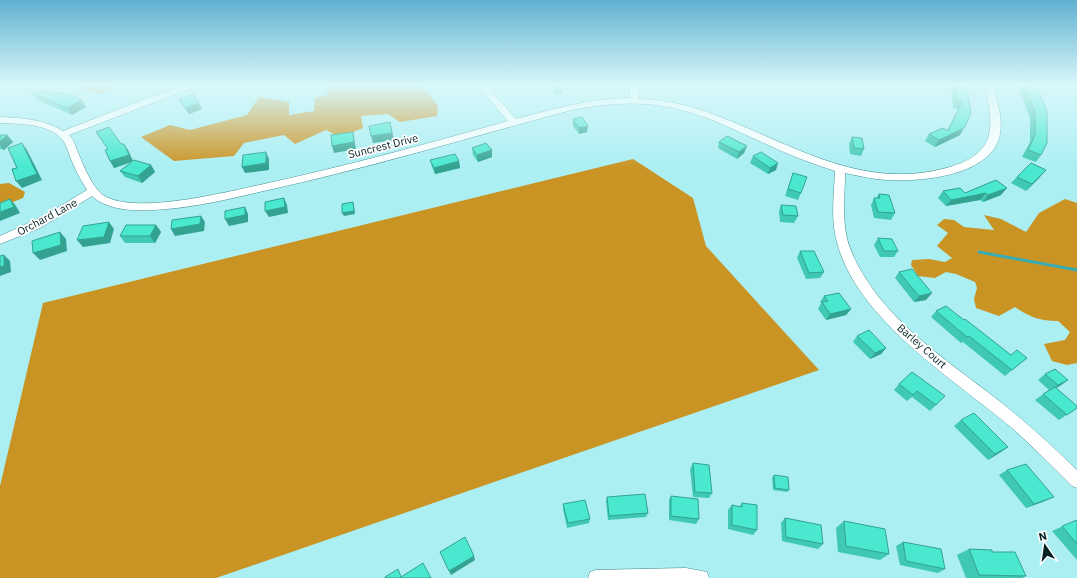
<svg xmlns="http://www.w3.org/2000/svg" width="1077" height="578" viewBox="0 0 1077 578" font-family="'IBM Plex Sans',sans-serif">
  <rect width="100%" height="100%" fill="#abeff3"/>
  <g fill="#ca9424">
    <polygon points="71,86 119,86 99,94"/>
    <polygon points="325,86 422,86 438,106 437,116 400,122 388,114 361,116 363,128 340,137 326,130 295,144 284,135 244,143 234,156 174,161 141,137 170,125 190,130 247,115 259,97 289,102 289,115 314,111 315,98 329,94"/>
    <polygon points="633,159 693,198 706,246 819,370 216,578 0,578 0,486 43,303"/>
    <polygon points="9,183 25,192 23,198 0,207 0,184"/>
    <path d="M1065,199L1077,203V363L1067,365L1052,361L1044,344L1065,340L1070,332L1058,321C1040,321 1029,317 1015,307L999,316L976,308L974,299L977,288L975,282L956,274L946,272L935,278L918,276L911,265L912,260L929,259L945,262L952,258L937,246L948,233L937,225L944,219L954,220L964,227L994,230L984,215L1001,219L1026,232L1039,213Z"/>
  </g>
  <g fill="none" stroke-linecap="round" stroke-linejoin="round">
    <polyline stroke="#38acb2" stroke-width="3" points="979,252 1077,270"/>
    <g stroke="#4e9194" stroke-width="1">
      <g id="minor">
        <path d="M184,86H197L69,135L73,140C80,156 90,188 106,197C141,214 226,192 264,184C346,166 427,144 508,121L478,86H487L516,119C553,109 591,98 630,98V86H638L639,99C663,100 685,104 707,112C789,141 859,193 950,167C997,153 994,127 985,86H993C997,101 1003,118 1000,134C993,175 923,182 890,180C875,180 860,176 845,173C845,198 841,225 850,248C876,315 944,358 998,400C1026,422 1052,446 1077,470V488L1072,486C1052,466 1032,446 1011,427C953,379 860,321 838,246C830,221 834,196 835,171C811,163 789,155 766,144C738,132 711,117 681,110C645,100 608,103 572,110C474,136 376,166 277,188C241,196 204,206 167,209C144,211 110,213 92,196L40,228L0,244V236L44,216L87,190C81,180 75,170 71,159C69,154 67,147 64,142C52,123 19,124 0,123V117C22,118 44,119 63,131L140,101Z"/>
        <polygon points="686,568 707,572 709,578 588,578 590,572 596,570"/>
      </g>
    </g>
    <use href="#minor" fill="#fff" fill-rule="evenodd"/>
  </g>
  <g fill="#3fc8b2">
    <polygon points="549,86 563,86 563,93 554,94"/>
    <polygon points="951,86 967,86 960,135 935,147 925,141 929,134 947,131 958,109 953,108"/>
    <polygon points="1018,86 1036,86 1041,155 1036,162 1022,157 1030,142 1030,118 1018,87"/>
    <polygon points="31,92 82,100 86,107 72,115 36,99"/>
    <polygon points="179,99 202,109 189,114 183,106"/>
    <polygon points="573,119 587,132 579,134 573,126"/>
    <polygon points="0,135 7,135 13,142 4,150 0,149"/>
    <polygon points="852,137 864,149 861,156 850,154 849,144"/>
    <polygon points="719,142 747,146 744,153 737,159 718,148"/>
    <polygon points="121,144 128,150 133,161 151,165 155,172 142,183 125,177 120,171 132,162 114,168"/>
    <polygon points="472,148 492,150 492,157 478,162 473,155"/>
    <polygon points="753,156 776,170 768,174 750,163"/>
    <polygon points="430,160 459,161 460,168 435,174 432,167"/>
    <polygon points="793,173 801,193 798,200 785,196"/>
    <polygon points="1017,177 1040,177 1026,191 1011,183"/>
    <polygon points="996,180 1001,195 983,202 980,200 946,206 938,198 943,191 965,193"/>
    <polygon points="879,194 895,213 891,220 874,218 871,205 874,198 876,198"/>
    <polygon points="781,205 798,216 794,223 780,222 779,211"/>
    <polygon points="156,225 161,232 155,243 125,243 120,236"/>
    <polygon points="878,238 898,251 894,257 880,257 874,245"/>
    <polygon points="800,251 824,272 820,278 806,279 797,258"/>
    <polygon points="899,272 926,300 914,302 895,278"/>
    <polygon points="824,296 851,309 846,315 826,320 818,309 821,303 820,302"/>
    <polygon points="936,311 964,320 1011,355 1027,358 1005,376 963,342 961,343 931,317"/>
    <polygon points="857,336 886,348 881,354 870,359 853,342"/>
    <polygon points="1045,374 1060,386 1056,388 1077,408 1059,420 1035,400 1049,390 1038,380"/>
    <polygon points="899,384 945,396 930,411 912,397 907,401 894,390"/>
    <polygon points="961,420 1008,447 988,460 954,426"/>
    <polygon points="693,463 712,493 709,498 693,497 690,469"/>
    <polygon points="1007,470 1045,501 1026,508 999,475"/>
    <polygon points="774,475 789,490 787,492 773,490 772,478"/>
    <polygon points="671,496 699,519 696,524 669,520 669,500"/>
    <polygon points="607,497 648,513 646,517 608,520 606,501"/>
    <polygon points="742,503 757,530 753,535 728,529 728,510 732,505 739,507"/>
    <polygon points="563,504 590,519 589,523 567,528 563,509"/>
    <polygon points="785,518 823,544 818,549 782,541 781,523"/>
    <polygon points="1077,520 1077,560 1052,531"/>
    <polygon points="844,521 889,554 880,560 838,552 836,528"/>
    <polygon points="903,542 945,569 938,573 900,565 896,546"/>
    <polygon points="969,549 992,552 1026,576 1022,578 966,578 957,555"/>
  </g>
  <g fill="#33a291">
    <polygon points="563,86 563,93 554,94 554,88"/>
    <polygon points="82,100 86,107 72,115 67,108"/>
    <polygon points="199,103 202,109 189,114 185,108"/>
    <polygon points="390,122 394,140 373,143 371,136"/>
    <polygon points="588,126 587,132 579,134 579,128"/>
    <polygon points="964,128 960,135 935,147 939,140"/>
    <polygon points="353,132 354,139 356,149 334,153 332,146"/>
    <polygon points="7,135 13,142 4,150 0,145 0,142"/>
    <polygon points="22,143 27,150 42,180 22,188 16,181"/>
    <polygon points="124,144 128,150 133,161 114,168 110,161"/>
    <polygon points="747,146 744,153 737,159 739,152"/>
    <polygon points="492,150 492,157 478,162 477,155"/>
    <polygon points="266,152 269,159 269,170 245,173 242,167"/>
    <polygon points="459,161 460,168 435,174 434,168"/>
    <polygon points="778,163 776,170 768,174 770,168"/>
    <polygon points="151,165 155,172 142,183 138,176"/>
    <polygon points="1046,170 1040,177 1026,191 1032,184"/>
    <polygon points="1007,188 1001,195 983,202 988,195"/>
    <polygon points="986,193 980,200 946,206 951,200"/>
    <polygon points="284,198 287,205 288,213 269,217 265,211"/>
    <polygon points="10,199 16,206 20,213 0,221 0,212"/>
    <polygon points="353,202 354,206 355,214 344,216 342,213"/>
    <polygon points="245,207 248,214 248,222 229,226 225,219"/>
    <polygon points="201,216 205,222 204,231 175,236 171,229"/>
    <polygon points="109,222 114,229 110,243 83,247 77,240"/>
    <polygon points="156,225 161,232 155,243 150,236"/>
    <polygon points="60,232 66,239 67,251 40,260 33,253"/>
    <polygon points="4,255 10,261 11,272 0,276 0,267"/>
    <polygon points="932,293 926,300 914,302 919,296"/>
    <polygon points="851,309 846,315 826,320 830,314"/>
    <polygon points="886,348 881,354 870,359 875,353"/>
    <polygon points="1068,380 1060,386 1050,391 1058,385"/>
    <polygon points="1008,447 1001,452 988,460 995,454"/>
    <polygon points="1054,497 1045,501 1026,508 1034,504"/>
    <polygon points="474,556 475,560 451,575 449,571"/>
  </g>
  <g fill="#49e8cf" stroke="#33a291">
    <polygon points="553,86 563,86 554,88"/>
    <polygon points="956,86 967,86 971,114 964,128 939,140 929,134 943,128 948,131 962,102 957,101"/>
    <polygon points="1025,86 1036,86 1047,111 1047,143 1041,155 1028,150 1035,135 1035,112"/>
    <polygon points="32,90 69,94 82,100 67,108 31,92"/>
    <polygon points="193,94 199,103 185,108 179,99"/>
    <polygon points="582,117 588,126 579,128 573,119"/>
    <polygon points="390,122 392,133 371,136 369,126"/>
    <polygon points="109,127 121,144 124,144 129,155 110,161 105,150 108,149 96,132"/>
    <polygon points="353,132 354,142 332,146 331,135"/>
    <polygon points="0,135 7,135 0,142"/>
    <polygon points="727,136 747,146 739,152 719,142"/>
    <polygon points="852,137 862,138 864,149 854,148"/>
    <polygon points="22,143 37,174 16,181 12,169 17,168 8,148"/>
    <polygon points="486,143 492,150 477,155 472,148"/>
    <polygon points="266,152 266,163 242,167 243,155"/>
    <polygon points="761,152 778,163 770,168 753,156"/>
    <polygon points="455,154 459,161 434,168 430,160"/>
    <polygon points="134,160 151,165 138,176 120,171"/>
    <polygon points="1031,163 1046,170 1032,184 1017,177"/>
    <polygon points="793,173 807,177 801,193 788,189"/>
    <polygon points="996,180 1007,188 988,195 986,193 951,200 943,191 960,188 965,193"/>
    <polygon points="879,194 889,195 895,213 878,212 874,198 880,198"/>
    <polygon points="284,198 285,207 265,211 265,202"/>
    <polygon points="10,199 14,207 0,212 0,203"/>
    <polygon points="353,202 354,211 342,213 342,204"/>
    <polygon points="781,205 796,206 798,216 783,215"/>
    <polygon points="245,207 245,215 225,219 225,211"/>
    <polygon points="201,216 200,224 171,229 172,220"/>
    <polygon points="109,222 104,237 77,240 83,226"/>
    <polygon points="126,225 156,225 150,236 120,236"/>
    <polygon points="60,232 61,245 33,253 32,241"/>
    <polygon points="878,238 892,239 898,251 884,251"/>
    <polygon points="800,251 814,251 824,272 809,273"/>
    <polygon points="4,255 4,266 0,267 0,256"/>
    <polygon points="912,269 932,293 919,296 899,272"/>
    <polygon points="839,293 851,309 830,314 822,302 828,301 824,296"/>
    <polygon points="946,306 964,320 965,319 1011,355 1017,350 1027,358 1012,370 969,336 967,337 936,311"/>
    <polygon points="869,330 886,348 875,353 857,336"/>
    <polygon points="1055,369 1068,380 1058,385 1045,374"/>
    <polygon points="912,372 945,396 936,405 917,391 913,395 899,384"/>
    <polygon points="1055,387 1077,406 1077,408 1067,415 1043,394"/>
    <polygon points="974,413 1008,447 995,454 961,420"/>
    <polygon points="693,463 709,465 712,493 695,492"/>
    <polygon points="1026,464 1054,497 1034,504 1007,470"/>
    <polygon points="774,475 788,477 789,490 775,488"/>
    <polygon points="645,494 648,513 609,516 607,497"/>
    <polygon points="671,496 698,499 699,519 671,516"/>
    <polygon points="585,500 590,519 568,523 563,504"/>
    <polygon points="742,503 757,505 757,530 732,525 732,505 742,507"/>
    <polygon points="785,518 821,525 823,544 786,537"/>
    <polygon points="1077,520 1077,544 1062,526"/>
    <polygon points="844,521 885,529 889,554 846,546"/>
    <polygon points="465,537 474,556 449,571 440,552"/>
    <polygon points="903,542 941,549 945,569 906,561"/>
    <polygon points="969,549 992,550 992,552 1015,552 1026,576 979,575"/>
    <polygon points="423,563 431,578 385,578 385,577 398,569 401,577"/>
  </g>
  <linearGradient id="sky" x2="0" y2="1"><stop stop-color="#61b1d2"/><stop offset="0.51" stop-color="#d9f8fa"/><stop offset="1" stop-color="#d9f8fa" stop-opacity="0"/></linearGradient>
  <rect width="1077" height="167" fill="url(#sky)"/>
  <g text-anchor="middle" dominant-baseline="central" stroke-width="3.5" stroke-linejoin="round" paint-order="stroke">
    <g font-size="11" fill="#042123" stroke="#fff">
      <text transform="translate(383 146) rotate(-14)">Suncrest Drive</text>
      <text transform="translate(47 217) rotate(-28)">Orchard Lane</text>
      <text transform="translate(922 346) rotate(41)">Barley Court</text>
    </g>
  </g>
  <g transform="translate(1045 546) rotate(347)" stroke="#ffffff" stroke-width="3" paint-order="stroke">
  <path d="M0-3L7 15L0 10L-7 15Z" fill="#042123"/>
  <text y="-6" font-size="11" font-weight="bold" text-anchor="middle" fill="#042123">N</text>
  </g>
</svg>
